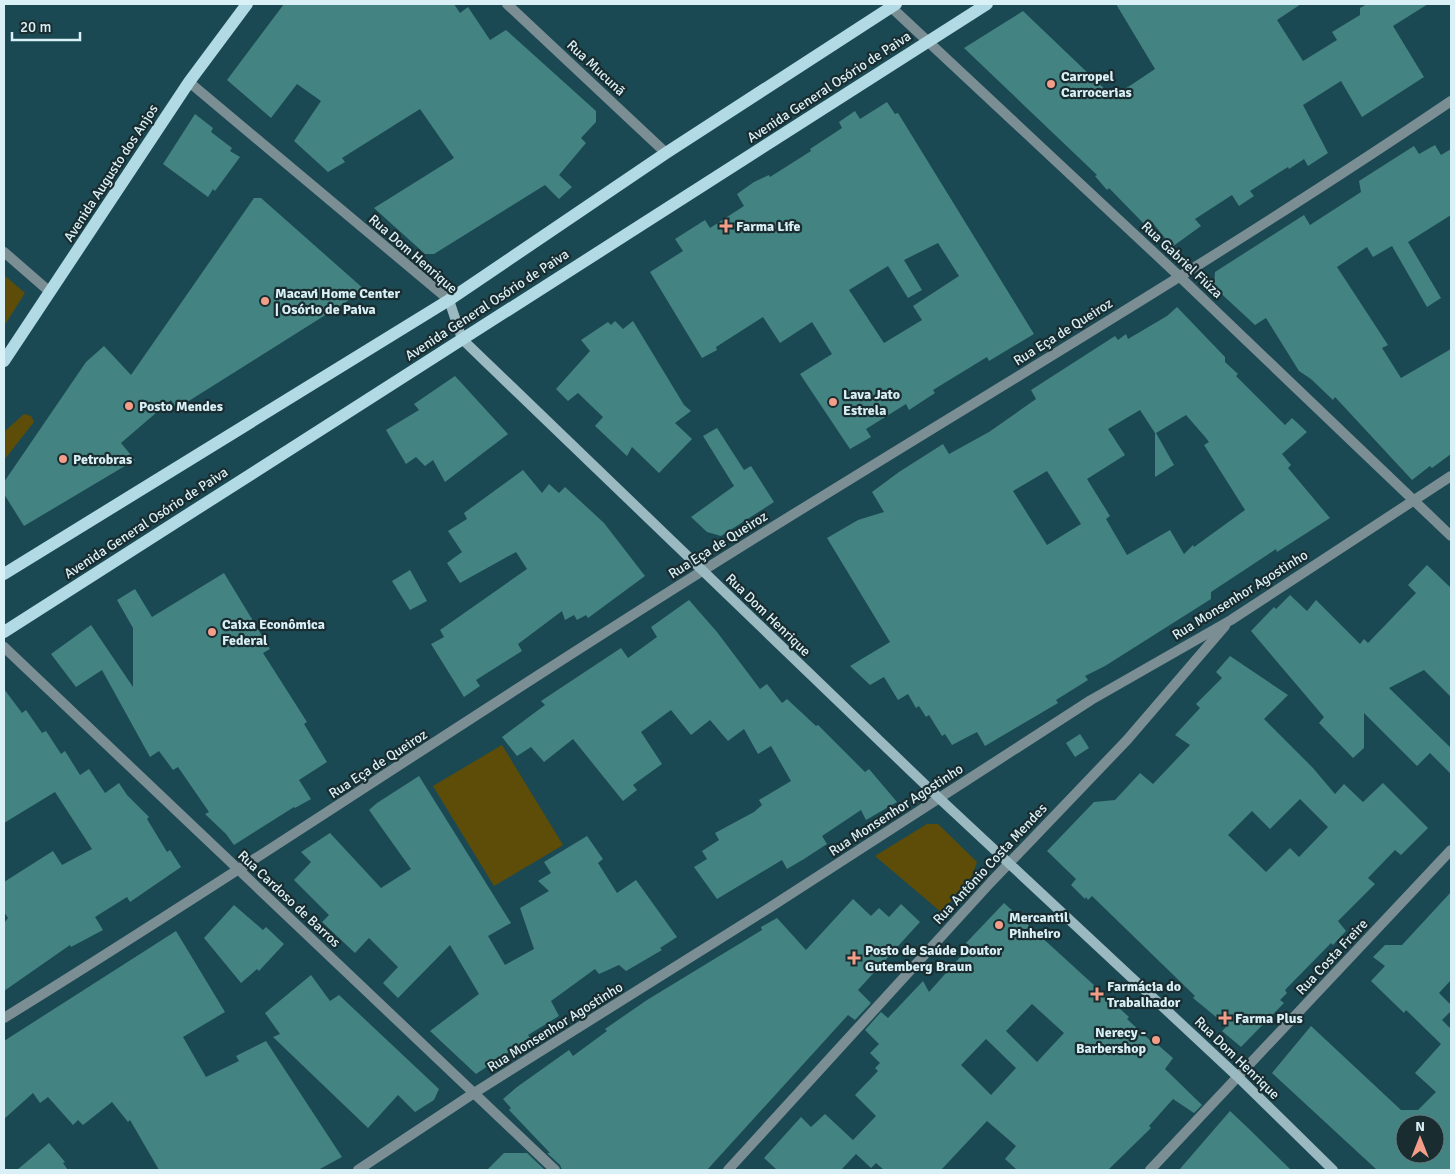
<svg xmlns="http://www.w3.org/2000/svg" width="1455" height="1174" viewBox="0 0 1455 1174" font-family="Signika,sans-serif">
  <rect width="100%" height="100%" fill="#1b4953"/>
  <g fill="#5d4d08">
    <polygon points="4,275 25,293 4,326"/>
    <polygon points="24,414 31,416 34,422 4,460 4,432"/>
    <polygon points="502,745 563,845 494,886 433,786"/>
    <polygon points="927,824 938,824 977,862 971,879 941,912 875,856"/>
  </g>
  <g fill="#438382" fill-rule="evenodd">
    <polygon points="284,4 454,4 460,13 468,7 490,40 506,30 596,111 596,122 581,138 586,143 559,175 572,187 559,199 545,185 434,254 425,254 374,208 454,158 420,109 342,158 345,162 328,172 294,141 321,101 297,84 271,118 227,80"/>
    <polygon points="1116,4 1301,4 1277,20 1303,61 1337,40 1332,32 1360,15 1360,8 1367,4 1428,4 1393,26 1424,77 1362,117 1341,81 1303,105 1328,153 1308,166 1304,159 1289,169 1288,167 1250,191 1254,196 1239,206 1232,195 1195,219 1201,226 1172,247 1152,222 1147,227 1109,188 1107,190 1095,176 1097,175 964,48 1023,11 1113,97 1155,69"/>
    <path d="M887,102L895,114L898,113L1034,334L989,361L987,357L933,390L935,393L909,410L906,404L866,429L871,437L850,449L800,374L832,354L812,322L780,343L763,317L716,347L717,350L702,358L650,272L683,251L675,239L705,220L710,228L744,206L737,194L754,182L769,175L770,177L811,151L810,149L842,128L839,122L855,111L860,119ZM938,243L959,276L913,306L922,320L884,343L849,290L888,266L908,298L922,290L904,260Z"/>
    <polygon points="195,114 213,128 211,132 232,148 230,151 240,157 215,191 213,189 208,197 163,164"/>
    <polygon points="1435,145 1441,155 1451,149 1451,215 1408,242 1441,298 1427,307 1392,246 1373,257 1367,247 1337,267 1388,345 1382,348 1401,378 1451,349 1451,454 1432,468 1430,466 1412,480 1335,397 1333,400 1311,379 1299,371 1266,318 1255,325 1214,287 1215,272 1304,215 1310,225 1361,192 1359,181 1414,146 1419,154"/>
    <polygon points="254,198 261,198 365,290 176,409 171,400 121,443 135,460 24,526 4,494 4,482 86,362 104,346 131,375"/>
    <path d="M1177,307L1225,357V362L1238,374L1236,376L1285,425L1292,418L1307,432L1282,454L1291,465L1288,468L1330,518L1277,552L1276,549L1211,592V599L1105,666L1085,676L1088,680L1056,700L1058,703L985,746L977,732L952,745L945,734L942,736L929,715L926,717L919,706L916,708L908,694L898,700L884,677L870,685L850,666L890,642L827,538L858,520L884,512L872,492L899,472L943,444L949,454L989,432L1036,399L1031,390L1115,336L1118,340L1126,334L1128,339L1167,316ZM1140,410L1155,433V477L1174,465L1156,433L1186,415L1206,438L1209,442L1204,445L1245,510L1194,547L1193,545L1184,554L1170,530L1127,555L1106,519L1110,516L1087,479L1125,455L1108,429ZM1047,471L1081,524L1047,545L1013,491Z"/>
    <polygon points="615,321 623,329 633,321 684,405 691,411 675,423 692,439 659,473 632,447 627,456 595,426 603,417 578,393 568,401 556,389 590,351 581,340 608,322 611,325"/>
    <polygon points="455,376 508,434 445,482 433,460 425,466 416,457 406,464 386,430 419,410 414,404"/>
    <polygon points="717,428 744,470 751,466 774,502 721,536 707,532 691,517 734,486 703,436"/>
    <polygon points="523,470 542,493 549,484 559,493 565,487 604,523 645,576 588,618 586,615 577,620 574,615 565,620 562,611 518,644 522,651 476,680 480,686 464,697 431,644 444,637 440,630 527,569 516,552 460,583 447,563 462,552 448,531 467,519 464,513"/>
    <polygon points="1427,565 1451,588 1451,697 1424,670 1389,688 1451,748 1451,774 1430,753 1417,766 1364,713 1364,748 1353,758 1319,723 1324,717 1251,631 1274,607 1276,609 1290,595 1307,611 1316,600 1360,644 1364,639 1368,643 1416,593 1408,585"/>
    <polygon points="410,570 427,601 410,610 392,581"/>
    <polygon points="224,573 270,649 263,653 307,722 304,724 327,762 299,780 311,799 295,808 294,807 234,845 226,834 205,814 209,812 178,767 173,770 159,751 150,757 102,670 76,687 51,654 91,625 133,687 133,628 117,600 135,589 152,617"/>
    <polygon points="689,600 717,632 760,689 767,684 782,703 787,699 816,726 818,725 865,772 869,769 897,802 866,820 861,810 822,836 827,844 804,859 787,869 782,860 717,899 694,867 707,859 702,851 719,840 715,833 754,812 762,805 759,800 791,781 771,746 758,754 744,729 728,741 710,720 691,735 671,710 641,732 662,764 633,785 637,790 623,801 573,739 544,762 531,747 517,756 502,737 545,705 541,701 621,648 628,658 657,637 651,627"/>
    <path d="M1230,656L1288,695L1264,719L1313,768L1335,794L1344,784L1363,802L1383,783L1428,828L1401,855L1395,850L1368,878L1375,884L1338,921L1346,931L1333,945L1331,943L1285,990L1287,993L1280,1000L1284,1003L1241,1047L1222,1031L1227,1026L1193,998L1195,996L1092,896L1088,900L1086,897L1085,899L1071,885L1076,879L1047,851L1094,802L1115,800L1140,773L1153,784L1190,745L1175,735L1200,708L1196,704L1222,678L1216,672ZM1300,799L1328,827L1299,857L1290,848L1266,872L1228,835L1252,811L1270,829Z"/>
    <polygon points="4,689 22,713 26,710 42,733 46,731 61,754 65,751 80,775 89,769 105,793 119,783 127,795 149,817 147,819 167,852 170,850 181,867 130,902 127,897 95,917 103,930 71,947 70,945 4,991 4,923 8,918 4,912 4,882 53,851 62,865 92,849 55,792 4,823"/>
    <polygon points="1080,734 1089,748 1075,757 1066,743"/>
    <polygon points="419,776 511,923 488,936 505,965 534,949 520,908 549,891 538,881 551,873 544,862 587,836 603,859 598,863 617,893 636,880 677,937 660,948 662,950 626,971 619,965 599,974 595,969 551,1001 559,1016 528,1035 530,1038 476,1074 430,1031 479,994 450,945 398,998 383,983 398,967 369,938 355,953 322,922 329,915 294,880 311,862 301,852 330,833 381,888 411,869 369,810 377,803"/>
    <path d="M1451,892V980L1439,993L1451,1005V1011L1442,1020L1451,1029V1170H1377L1272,1073L1311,1026L1401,1110H1418L1436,1092L1415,1073L1441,1044L1406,1010L1404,1013L1371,981L1385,966L1373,957L1385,945H1402ZM1405,1124H1435V1154H1405Z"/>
    <polygon points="853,899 871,916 879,908 889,917 901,904 920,922 858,990 871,1003 855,1020 848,1015 707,1170 562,1170 560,1165 547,1153 550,1153 509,1110 511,1108 503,1099 517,1087 569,1050 573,1056 607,1031 605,1029 647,1000 762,930 761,927 777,918 806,950"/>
    <path d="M1004,903L1129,1017L1127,1019L1155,1045H1158L1173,1058L1165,1069L1202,1105L1194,1113L1173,1099L1149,1126L1151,1128L1108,1170H1017L1005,1159L1016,1146L987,1121L941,1170H884L876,1163L871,1168L856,1154L841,1170H777L764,1158L801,1117L811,1127L825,1114L853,1140L876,1116L855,1095L878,1071L875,1068L880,1063L870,1053L879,1044L865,1030L881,1012L888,1018L923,981L929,992L970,946L966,943ZM1032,1004L1064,1033L1037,1062L1006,1031ZM986,1039L1016,1068L991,1095L961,1065Z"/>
    <polygon points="234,905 263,930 266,927 284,944 259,971 257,969 241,983 204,938"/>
    <polygon points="176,931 225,1012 183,1037 206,1077 239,1061 236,1056 266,1041 342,1157 318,1170 159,1170 130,1120 128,1122 112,1102 83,1125 78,1120 73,1125 48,1097 40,1103 33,1093 4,1119 4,1041"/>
    <polygon points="311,975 330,1001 339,995 439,1089 434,1100 415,1112 398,1095 368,1128 273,1037 280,1034 265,1013"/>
    <polygon points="1230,1111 1248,1128 1291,1170 1179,1170"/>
    <polygon points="49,1143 65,1162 63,1163 68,1170 17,1170"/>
    <polygon points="504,1153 527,1153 545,1170 487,1170"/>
  </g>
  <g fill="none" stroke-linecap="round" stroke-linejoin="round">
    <g stroke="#7b8e93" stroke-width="10">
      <polyline points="507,4 666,153"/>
      <polyline points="891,7 1179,276 1451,536"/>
      <polyline points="189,82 449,300"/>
      <polyline points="4,252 50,292"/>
      <polyline points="4,647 555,1170"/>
      <path d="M4,1018C241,872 471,715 707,568C955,412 1209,265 1451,101"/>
      <polyline points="358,1170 474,1093 769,908 1091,700 1231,620 1451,476"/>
      <polyline points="728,1170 991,882 1127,740 1225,626"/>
      <polyline points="1150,1170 1451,850"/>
    </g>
    <polyline stroke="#9ab9c1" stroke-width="10" points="449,300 462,339 940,799 1237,1076 1333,1170"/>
    <g stroke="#b2dae4" stroke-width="12">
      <polyline points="4,361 189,82 247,4"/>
      <polyline points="4,574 449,300 666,153 896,4"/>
      <polyline points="4,632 987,4"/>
    </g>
  </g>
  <g fill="#f49e89" stroke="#192c30" stroke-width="2">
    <circle cx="1051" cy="84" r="5"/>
    <path d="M723.5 218.5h5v5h5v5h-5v5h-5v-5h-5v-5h5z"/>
    <circle cx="265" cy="301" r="5"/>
    <circle cx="833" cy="402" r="5"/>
    <circle cx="129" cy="406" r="5"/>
    <circle cx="63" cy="459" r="5"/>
    <circle cx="212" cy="632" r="5"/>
    <circle cx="999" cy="925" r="5"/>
    <path d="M851.5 950.5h5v5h5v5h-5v5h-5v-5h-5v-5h5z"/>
    <path d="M1094.5 986.5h5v5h5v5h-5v5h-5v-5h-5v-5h5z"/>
    <path d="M1222.5 1010.5h5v5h5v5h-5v5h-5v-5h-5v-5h5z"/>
    <circle cx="1156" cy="1040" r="5"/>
  </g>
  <g text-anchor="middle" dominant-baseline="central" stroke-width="4.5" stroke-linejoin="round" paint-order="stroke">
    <g font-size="14" fill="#d8f0f6" stroke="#192c30">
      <text transform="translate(596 68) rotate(43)">Rua Mucunã</text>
      <text transform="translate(829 87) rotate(-33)">Avenida General Osório de Paiva</text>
      <text transform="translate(111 173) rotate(-57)">Avenida Augusto dos Anjos</text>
      <text transform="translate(413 254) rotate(41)">Rua Dom Henrique</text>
      <text transform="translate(1182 260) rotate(43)">Rua Gabriel Fiúza</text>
      <text transform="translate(487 305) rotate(-33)">Avenida General Osório de Paiva</text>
      <text transform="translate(1063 332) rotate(-32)">Rua Eça de Queiroz</text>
      <text transform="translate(146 523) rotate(-33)">Avenida General Osório de Paiva</text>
      <text transform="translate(718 545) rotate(-32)">Rua Eça de Queiroz</text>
      <text transform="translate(1240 595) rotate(-32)">Rua Monsenhor Agostinho</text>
      <text transform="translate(768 615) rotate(44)">Rua Dom Henrique</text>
      <text transform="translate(378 764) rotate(-33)">Rua Eça de Queiroz</text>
      <text transform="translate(896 810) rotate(-33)">Rua Monsenhor Agostinho</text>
      <text transform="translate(990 864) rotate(-47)">Rua Antônio Costa Mendes</text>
      <text transform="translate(289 899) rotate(43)">Rua Cardoso de Barros</text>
      <text transform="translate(1332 957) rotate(-47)">Rua Costa Freire</text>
      <text transform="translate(555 1027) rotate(-32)">Rua Monsenhor Agostinho</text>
      <text transform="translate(1237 1058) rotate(44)">Rua Dom Henrique</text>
    </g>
    <g font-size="14" font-weight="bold" fill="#d8f0f6" stroke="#192c30" text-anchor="start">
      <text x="1061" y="76">Carropel<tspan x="1061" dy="16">Carrocerias</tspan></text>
      <text x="736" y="226">Farma Life</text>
      <text x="275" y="293">Macavi Home Center<tspan x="275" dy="16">| Osório de Paiva</tspan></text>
      <text x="843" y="394">Lava Jato<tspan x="843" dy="16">Estrela</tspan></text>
      <text x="139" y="406">Posto Mendes</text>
      <text x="73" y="459">Petrobras</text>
      <text x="222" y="624">Caixa Econômica<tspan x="222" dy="16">Federal</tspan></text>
      <text x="1009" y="917">Mercantil<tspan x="1009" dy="16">Pinheiro</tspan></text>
      <text x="865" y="950">Posto de Saúde Doutor<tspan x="865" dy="16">Gutemberg Braun</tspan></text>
      <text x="1107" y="986">Farmácia do<tspan x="1107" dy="16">Trabalhador</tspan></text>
      <text x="1235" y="1018">Farma Plus</text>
      <text x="1146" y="1032" text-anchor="end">Nerecy -<tspan x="1146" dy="16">Barbershop</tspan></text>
    </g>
  </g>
  <rect width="1455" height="1174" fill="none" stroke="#d8f0f6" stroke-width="10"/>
  <g transform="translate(1420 1139)"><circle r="24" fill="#192c30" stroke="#657a7f"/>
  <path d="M0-4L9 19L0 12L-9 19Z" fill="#f49e89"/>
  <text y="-8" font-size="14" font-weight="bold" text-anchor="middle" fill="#d8f0f6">N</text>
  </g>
  <path d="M12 32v8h68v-8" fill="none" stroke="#d8f0f6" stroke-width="2.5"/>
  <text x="20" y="32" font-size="15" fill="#d8f0f6" stroke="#192c30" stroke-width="4" paint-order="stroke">20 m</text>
</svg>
